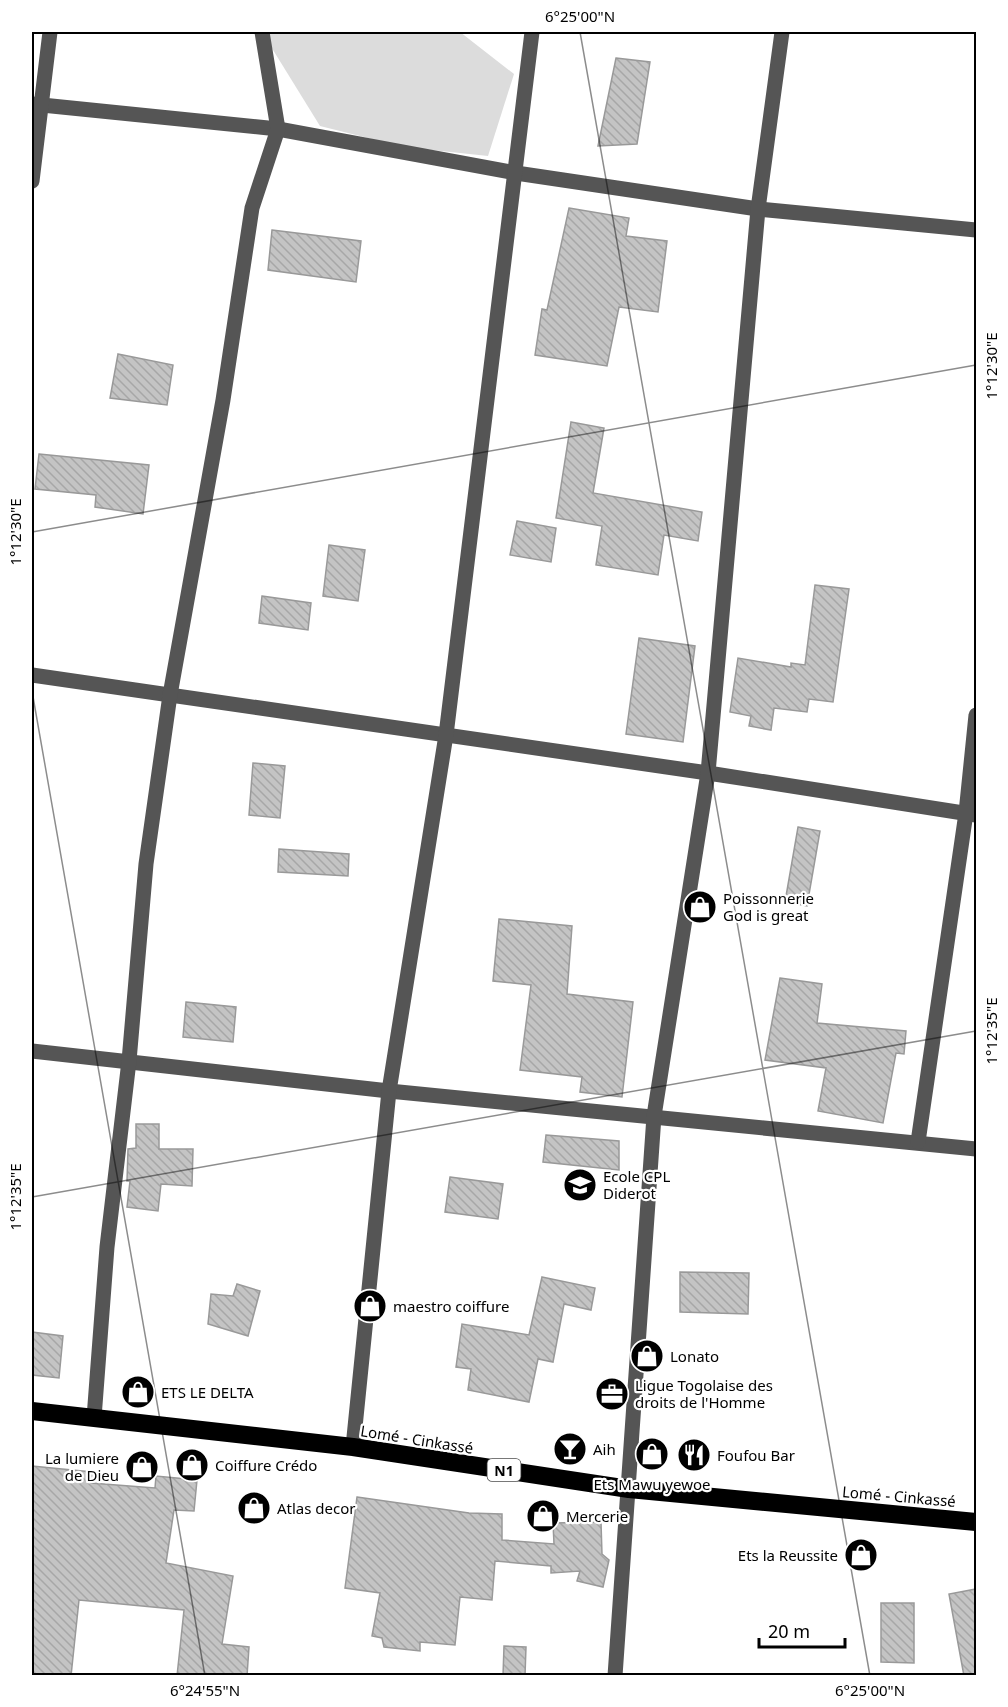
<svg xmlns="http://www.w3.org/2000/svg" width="1008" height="1707" viewBox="0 0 1008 1707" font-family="'Noto Sans',sans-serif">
  <defs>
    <pattern id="building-back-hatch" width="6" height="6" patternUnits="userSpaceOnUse" patternTransform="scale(1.5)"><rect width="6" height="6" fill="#c4c4c4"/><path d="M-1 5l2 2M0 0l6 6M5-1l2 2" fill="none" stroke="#a7a7a7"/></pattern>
  </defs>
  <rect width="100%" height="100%" fill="#fff"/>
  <polygon fill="#dcdcdc" points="265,32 460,32 514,74 488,156 404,147 320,126 265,37"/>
  <g fill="url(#building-back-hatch)" stroke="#999" stroke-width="1.5">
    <polygon points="616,58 650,62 637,144 598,146"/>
    <polygon points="569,208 629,218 626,236 667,241 658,312 619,307 607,366 535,355 542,309 547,310"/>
    <polygon points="272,230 361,241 356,282 268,270"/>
    <polygon points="118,354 173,365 167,405 110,398"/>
    <polygon points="571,422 604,428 593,493 702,512 698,541 664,535 658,575 596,565 602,526 556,518"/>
    <polygon points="39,454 149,465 143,514 95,507 96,495 35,489"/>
    <polygon points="517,521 556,528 551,562 510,555"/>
    <polygon points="329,545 365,550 358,601 323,596"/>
    <polygon points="815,585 849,589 833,702 809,699 807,712 774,708 771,730 749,726 751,716 730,712 738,658 791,667 791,663 805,665"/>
    <polygon points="262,596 311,603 308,630 259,623"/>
    <polygon points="639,638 695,646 683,742 626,734"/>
    <polygon points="253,763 285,766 280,818 249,815"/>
    <polygon points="798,827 820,831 807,906 785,902"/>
    <polygon points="279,849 349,854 348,876 278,872"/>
    <polygon points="499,919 572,926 567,994 633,1002 622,1097 580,1092 582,1077 520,1070 531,985 493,981"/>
    <polygon points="780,978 822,984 817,1023 906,1031 904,1054 896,1053 883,1123 818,1111 826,1068 765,1060"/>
    <polygon points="186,1002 236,1007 233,1042 183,1037"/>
    <polygon points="136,1124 159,1124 159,1149 193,1149 192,1186 161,1184 158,1211 127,1207 130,1181 127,1181 128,1149 136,1148"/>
    <polygon points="546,1135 619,1141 619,1170 543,1162"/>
    <polygon points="450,1177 503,1184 498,1219 445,1212"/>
    <polygon points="680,1272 749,1273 748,1314 680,1312"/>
    <polygon points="542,1277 595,1288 591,1310 564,1304 553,1362 538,1359 529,1402 468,1390 471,1369 456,1367 462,1324 529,1335"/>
    <polygon points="237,1284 260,1291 248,1336 208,1324 211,1294 233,1296"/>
    <polygon points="32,1332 63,1336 59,1378 32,1375"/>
    <polygon points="32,1466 92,1472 91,1483 155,1488 156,1476 197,1480 194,1511 174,1510 166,1563 233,1576 222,1644 249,1647 247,1676 177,1676 184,1610 79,1600 71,1676 32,1676"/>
    <polygon points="357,1497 469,1513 502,1514 502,1540 554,1544 553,1523 601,1522 602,1554 609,1560 603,1587 577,1581 580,1571 551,1573 551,1566 495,1561 492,1600 460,1597 455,1645 420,1642 420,1651 384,1647 382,1638 372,1636 380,1593 345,1588"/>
    <polygon points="976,1589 976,1676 964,1676 949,1594"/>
    <polygon points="881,1603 914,1603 914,1663 881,1662"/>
    <polygon points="504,1646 526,1647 525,1676 503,1676"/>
  </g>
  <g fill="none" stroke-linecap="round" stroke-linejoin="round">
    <g stroke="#555" stroke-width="15">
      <polyline points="32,104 278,129 516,173 758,209 976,230"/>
      <polyline points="32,181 50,32"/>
      <polyline points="32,675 708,773 976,815"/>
      <polyline points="32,1051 389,1091 976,1149"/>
      <polyline points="918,1142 966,813 976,715"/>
      <polyline points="94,1418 107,1247 129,1061 146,864 170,695 223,400 252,208 278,129 262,32"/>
      <polyline points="353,1447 389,1091 446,735 532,32"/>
      <polyline points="615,1676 654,1116 708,773 758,209 782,32"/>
    </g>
    <polyline stroke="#000" stroke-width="18" points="32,1411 353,1447 629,1489 976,1522"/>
  </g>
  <path fill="none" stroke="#000" stroke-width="1.5" stroke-opacity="0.45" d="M580,32L870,1676M32,532L976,365M32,691L205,1676M32,1197L976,1031"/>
  <defs>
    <g id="shop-disc" transform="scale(1.725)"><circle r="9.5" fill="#000" stroke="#fff"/><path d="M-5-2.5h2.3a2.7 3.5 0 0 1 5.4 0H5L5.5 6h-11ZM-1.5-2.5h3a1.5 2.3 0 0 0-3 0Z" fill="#fff"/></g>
    <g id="school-disc" transform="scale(1.725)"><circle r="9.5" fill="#000" stroke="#fff"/><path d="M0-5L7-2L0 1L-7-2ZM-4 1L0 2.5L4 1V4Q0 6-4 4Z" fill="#fff"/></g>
    <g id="office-disc" transform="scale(1.725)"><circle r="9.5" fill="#000" stroke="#fff"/><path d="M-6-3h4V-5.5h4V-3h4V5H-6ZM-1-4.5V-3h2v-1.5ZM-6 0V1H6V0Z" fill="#fff"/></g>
    <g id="bar-disc" transform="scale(1.725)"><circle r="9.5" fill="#000" stroke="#fff"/><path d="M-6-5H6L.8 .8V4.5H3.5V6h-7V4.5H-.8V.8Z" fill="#fff"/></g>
    <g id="restaurant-disc" transform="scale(1.725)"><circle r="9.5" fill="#000" stroke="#fff"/><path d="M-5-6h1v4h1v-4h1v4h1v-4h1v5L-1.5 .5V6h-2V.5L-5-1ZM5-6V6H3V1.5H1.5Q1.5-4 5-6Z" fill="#fff"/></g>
  </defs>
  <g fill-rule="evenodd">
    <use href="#shop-disc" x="700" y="907"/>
    <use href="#school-disc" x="580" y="1185"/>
    <use href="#shop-disc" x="370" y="1306"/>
    <use href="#shop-disc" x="647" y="1356"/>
    <use href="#shop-disc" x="138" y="1392"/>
    <use href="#office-disc" x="612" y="1394"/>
    <use href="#bar-disc" x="570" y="1449"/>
    <use href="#shop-disc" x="652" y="1454"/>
    <use href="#restaurant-disc" x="694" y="1455"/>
    <use href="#shop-disc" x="192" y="1465"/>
    <use href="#shop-disc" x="142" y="1467"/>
    <use href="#shop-disc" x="254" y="1508"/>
    <use href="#shop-disc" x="543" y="1516"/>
    <use href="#shop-disc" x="861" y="1555"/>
  </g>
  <g text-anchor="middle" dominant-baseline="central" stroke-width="4.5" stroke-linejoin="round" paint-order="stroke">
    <rect fill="#fff" stroke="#4c4c4c" stroke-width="1.5" x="487.5" y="1459" width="33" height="22" rx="4.5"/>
    <g font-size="14" font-weight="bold" fill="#000">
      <text x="504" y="1470">N1</text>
    </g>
    <g font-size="15" fill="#000" stroke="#fff" text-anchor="start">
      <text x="723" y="898">Poissonnerie<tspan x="723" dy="17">God is great</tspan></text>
      <text x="603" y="1176">Ecole CPL<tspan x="603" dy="17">Diderot</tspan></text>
      <text x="393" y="1306">maestro coiffure</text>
      <text x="670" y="1356">Lonato</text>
      <text x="635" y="1385">Ligue Togolaise des<tspan x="635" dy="17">droits de l'Homme</tspan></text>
      <text x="161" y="1392">ETS LE DELTA</text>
      <text x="593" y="1449">Aih</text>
      <text x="717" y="1455">Foufou Bar</text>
      <text x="119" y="1458" text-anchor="end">La lumiere<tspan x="119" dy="17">de Dieu</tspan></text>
      <text x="215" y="1465">Coiffure Crédo</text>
      <text x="652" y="1484" text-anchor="middle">Ets Mawu yewoe</text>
      <text x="277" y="1508">Atlas decor</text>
      <text x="566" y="1516">Mercerie</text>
      <text x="838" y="1555" text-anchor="end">Ets la Reussite</text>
    </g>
    <g font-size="15" fill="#000" stroke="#fff">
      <text transform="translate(417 1439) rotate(9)">Lomé - Cinkassé</text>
      <text transform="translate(899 1496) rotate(5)">Lomé - Cinkassé</text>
    </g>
  </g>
  <rect width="1008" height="1707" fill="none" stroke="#ffffff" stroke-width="66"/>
  <path d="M759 1638v9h86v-9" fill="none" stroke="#000000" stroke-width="3"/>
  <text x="768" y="1638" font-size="18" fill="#000000" stroke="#ffffff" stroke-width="4.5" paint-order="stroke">20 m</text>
  <rect x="33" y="33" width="942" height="1641" fill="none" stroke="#000" stroke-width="2"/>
  <g font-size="15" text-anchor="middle" fill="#000">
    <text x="580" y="22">6°25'00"N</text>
    <text transform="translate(992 366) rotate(-90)" y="5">1°12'30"E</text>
    <text transform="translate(16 532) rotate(-90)" y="5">1°12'30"E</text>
    <text transform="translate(992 1031) rotate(-90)" y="5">1°12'35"E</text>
    <text transform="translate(16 1197) rotate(-90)" y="5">1°12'35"E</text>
    <text x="205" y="1696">6°24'55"N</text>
    <text x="870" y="1696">6°25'00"N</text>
  </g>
</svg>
